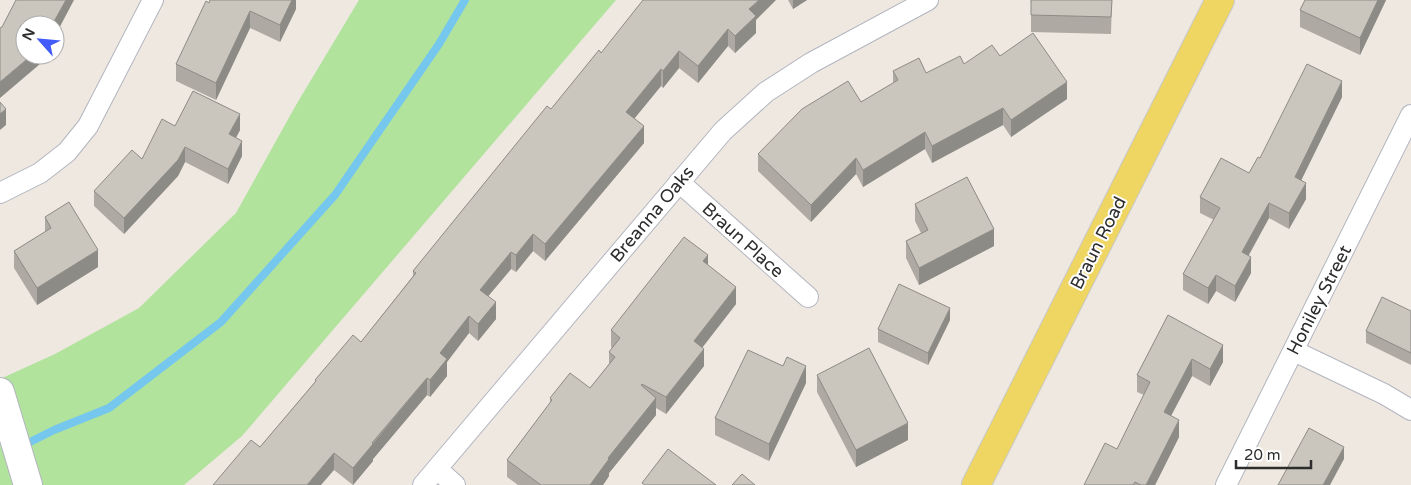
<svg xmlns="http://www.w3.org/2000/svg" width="1411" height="485" viewBox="0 0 1411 485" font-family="'Varela Round',sans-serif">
  <rect width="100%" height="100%" fill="#eee8e0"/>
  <polygon fill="#b1e39d" points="359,0 616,0 242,436 184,485 0,485 0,379 55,354 139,308 236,213 296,105"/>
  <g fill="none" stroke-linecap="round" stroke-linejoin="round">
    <polyline stroke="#75c7ee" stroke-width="8" points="22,446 54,430 109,408 221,322 335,195 439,44 465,0"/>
    <g stroke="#b3b5c0" stroke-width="22">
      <g id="street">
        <polyline points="679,182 808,297"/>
        <polyline points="0,193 40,173 67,152 88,126 153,0"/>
        <polyline points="1294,351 1384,394 1411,410"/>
        <polyline points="437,469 455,485"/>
        <polyline points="423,485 723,131 766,92 811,63 928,0"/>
        <polyline points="1226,485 1411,115"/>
      </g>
    </g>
    <g stroke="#b3b5c0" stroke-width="30">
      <polyline id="secondary" points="0,392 28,485"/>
    </g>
    <g stroke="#c8c8c8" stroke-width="30">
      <polyline id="primary" points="976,485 1220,0"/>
    </g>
    <use href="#street" stroke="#fff" stroke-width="20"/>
    <use href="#secondary" stroke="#fff" stroke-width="28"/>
    <use href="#primary" stroke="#efd663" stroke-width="28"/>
  </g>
  <g fill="#aeaaa3">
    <polygon points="296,0 296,9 280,42 250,28 216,100 176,81 176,64 209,3"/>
    <polygon points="788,0 807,0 793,9"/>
    <polygon points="1031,0 1112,0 1111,34 1031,32"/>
    <polygon points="1305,0 1386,0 1360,55 1300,27 1300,10"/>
    <polygon points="756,20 756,33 735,53 728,46 698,83 679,68 663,88 661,86 634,118 644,143 545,261 533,251 516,272 511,269 488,296 496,319 478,341 469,333 447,362 447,376 430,397 427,395 373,459 373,461 353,485 334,470 260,447 315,382 315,380 361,342 413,276 413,271 551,109 601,53"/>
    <polygon points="1000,56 1067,99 1011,137 1003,125 932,163 925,149 863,187 856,174 811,222 758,171 758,154 861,102 893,83 893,71 926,73"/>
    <polygon points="1342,97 1301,180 1306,199 1289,229 1269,218 1249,255 1251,273 1235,302 1216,291 1208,304 1183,290 1183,274 1214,220 1200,213 1200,197 1249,173 1260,158"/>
    <polygon points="175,126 240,130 236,138 242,156 228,184 185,162 178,176 124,234 94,206 94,191 142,159"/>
    <polygon points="915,204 994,246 919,285 906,258 906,241 921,233 915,221"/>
    <polygon points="45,217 98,267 37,305 14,268 14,251 45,232"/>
    <polygon points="708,265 736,304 702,348 704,366 666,414 656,408 656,415 609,473 609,476 603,485 518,485 507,477 507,460 550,403 550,398 590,388 609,364 609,352 612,348 611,347 611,330"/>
    <polygon points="1411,311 1411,365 1366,343 1366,331"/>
    <polygon points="1168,315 1223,362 1210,386 1192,376 1171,416 1179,437 1155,485 1084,485 1117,449 1144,395 1137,392 1137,375"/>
    <polygon points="950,320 928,365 878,342 878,329"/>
    <polygon points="817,375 908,440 856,467 817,392"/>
    <polygon points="806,383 769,461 715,435 715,418"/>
  </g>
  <g fill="#8d8b85">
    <polygon points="66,0 74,0 55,36 55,25 52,25"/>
    <polygon points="292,0 296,0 296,9 280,42 280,25"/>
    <polygon points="759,0 776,0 756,20 756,33 735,53 735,36 749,9"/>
    <polygon points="793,0 807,0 793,9"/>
    <polygon points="1378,0 1386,0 1360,55 1360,38"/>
    <polygon points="250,11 250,28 216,100 216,83"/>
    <polygon points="728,29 728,46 698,83 698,66"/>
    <polygon points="679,51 679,68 663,88 663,71"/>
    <polygon points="32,55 45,55 40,64 0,98 0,82"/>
    <polygon points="661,69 661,86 626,129 626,112"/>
    <polygon points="1342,81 1342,97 1295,193 1295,177"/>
    <polygon points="1067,82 1067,99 1011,137 1011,120"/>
    <polygon points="1003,108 1003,125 932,163 932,146"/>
    <polygon points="6,109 6,125 0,130 0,114"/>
    <polygon points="240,114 240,130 229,150 229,134"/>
    <polygon points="644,126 644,143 545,261 545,244"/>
    <polygon points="925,132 925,149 863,187 863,170"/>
    <polygon points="242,141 242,156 228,184 228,169"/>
    <polygon points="185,147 185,162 178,176 124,234 124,218"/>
    <polygon points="856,158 856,174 811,222 811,205"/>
    <polygon points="1306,183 1306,199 1289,229 1289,213"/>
    <polygon points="1269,203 1269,218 1242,267 1242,252"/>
    <polygon points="994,229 994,246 919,285 919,268"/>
    <polygon points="533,234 533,251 516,272 516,255"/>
    <polygon points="98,250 98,267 37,305 37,288"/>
    <polygon points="511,252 511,269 480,306 480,290"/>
    <polygon points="708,255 708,272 703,261"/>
    <polygon points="1251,257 1251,273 1235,302 1235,286"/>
    <polygon points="1216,275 1216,291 1208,304 1208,288"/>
    <polygon points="736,287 736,304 694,358 694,341"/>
    <polygon points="496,302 496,319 478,341 478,324"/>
    <polygon points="950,308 950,320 928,365 928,353"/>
    <polygon points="469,316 469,333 447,362 447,376 430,397 430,380 440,353"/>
    <polygon points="1223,345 1223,362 1210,386 1210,369"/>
    <polygon points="704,349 704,366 666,414 666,397"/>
    <polygon points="1192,359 1192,376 1164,429 1164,412"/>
    <polygon points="806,366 806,383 769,461 769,444"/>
    <polygon points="427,378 427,395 373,459 373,461 353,485 353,468"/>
    <polygon points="656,398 656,415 609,473 609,476 603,485 590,485 608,458"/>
    <polygon points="1179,420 1179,437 1155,485 1146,485"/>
    <polygon points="908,423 908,440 856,467 856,450"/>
    <polygon points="1344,447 1344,459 1330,485 1323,485"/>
    <polygon points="334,453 334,470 321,485 307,485"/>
  </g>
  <g fill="#cac6be" stroke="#8d8b85">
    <polygon points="16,0 66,0 52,25 25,25 25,55 32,55 0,82 0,28 2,27"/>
    <polygon points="210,0 292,0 280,25 250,11 216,83 176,64 206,1 209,3"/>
    <polygon points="643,0 759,0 749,9 756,16 735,36 728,29 698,66 679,51 663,71 661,69 626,112 644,126 545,244 533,234 516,255 511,252 480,290 496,302 478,324 469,316 440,353 447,359 430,380 427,378 372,443 373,444 353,468 334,453 307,485 213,485 251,440 260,447 316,381 315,380 353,335 361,342 416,273 413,271 547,106 551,109 599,50 601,53"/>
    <polygon points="1031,0 1112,0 1111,17 1031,15"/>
    <polygon points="1305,0 1378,0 1360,38 1300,10"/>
    <polygon points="1033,33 1067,82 1011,120 1003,108 932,146 925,132 863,170 856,158 811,205 758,154 802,109 848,81 861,102 898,80 893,71 919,58 926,73 960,56 964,64 992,45 1000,56"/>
    <polygon points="1307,64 1342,81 1295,177 1306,183 1289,213 1269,203 1242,252 1251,257 1235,286 1216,275 1208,288 1183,274 1220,208 1200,197 1221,158 1249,173 1258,157 1260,158"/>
    <polygon points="193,91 240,114 229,134 242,141 228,169 185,147 178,160 124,218 94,191 132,150 142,159 162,119 175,126"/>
    <polygon points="0,102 6,109 0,114"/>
    <polygon points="967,177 994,229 919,268 906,241 928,230 915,204"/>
    <polygon points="69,202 98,250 37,288 14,251 51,228 45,217"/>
    <polygon points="684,237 708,255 703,261 736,287 694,341 704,349 666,397 642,384 641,385 656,398 608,458 609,459 590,485 541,485 507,460 552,400 550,398 570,373 590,388 615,357 609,352 620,338 611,330"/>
    <polygon points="899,284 950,308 928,353 878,329"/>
    <polygon points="1382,297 1411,311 1411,353 1366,331"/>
    <polygon points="1168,315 1223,345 1210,369 1192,359 1164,412 1179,420 1146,485 1141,485 1135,482 1133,485 1084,485 1105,443 1117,449 1150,382 1137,375"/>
    <polygon points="869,348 908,423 856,450 817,375"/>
    <polygon points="748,350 783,366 787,357 806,366 769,444 715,418"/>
    <polygon points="1309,428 1344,447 1323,485 1278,485"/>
    <polygon points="668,449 716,485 645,485 642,483"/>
    <polygon points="742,474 755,485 732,485"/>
  </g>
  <g text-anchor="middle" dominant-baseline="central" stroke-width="4" stroke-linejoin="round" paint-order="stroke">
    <g font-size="18" fill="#2d2d2d" stroke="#fff">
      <text transform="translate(652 214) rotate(-50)">Breanna Oaks</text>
      <text transform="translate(743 240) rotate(42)">Braun Place</text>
      <text transform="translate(1098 243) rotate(-63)">Braun Road</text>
      <text transform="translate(1319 300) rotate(-63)">Honiley Street</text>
    </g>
  </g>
  <g transform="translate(40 40) rotate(297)"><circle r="24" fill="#ffffff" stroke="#ababab"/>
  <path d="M0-4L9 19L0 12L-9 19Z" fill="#435bf8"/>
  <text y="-8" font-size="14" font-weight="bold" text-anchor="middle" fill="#2d2d2d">N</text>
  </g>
  <path d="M1236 460v8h75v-8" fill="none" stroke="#2d2d2d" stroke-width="2.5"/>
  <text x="1244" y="460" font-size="15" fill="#2d2d2d" stroke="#ffffff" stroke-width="4" paint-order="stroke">20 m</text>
</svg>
